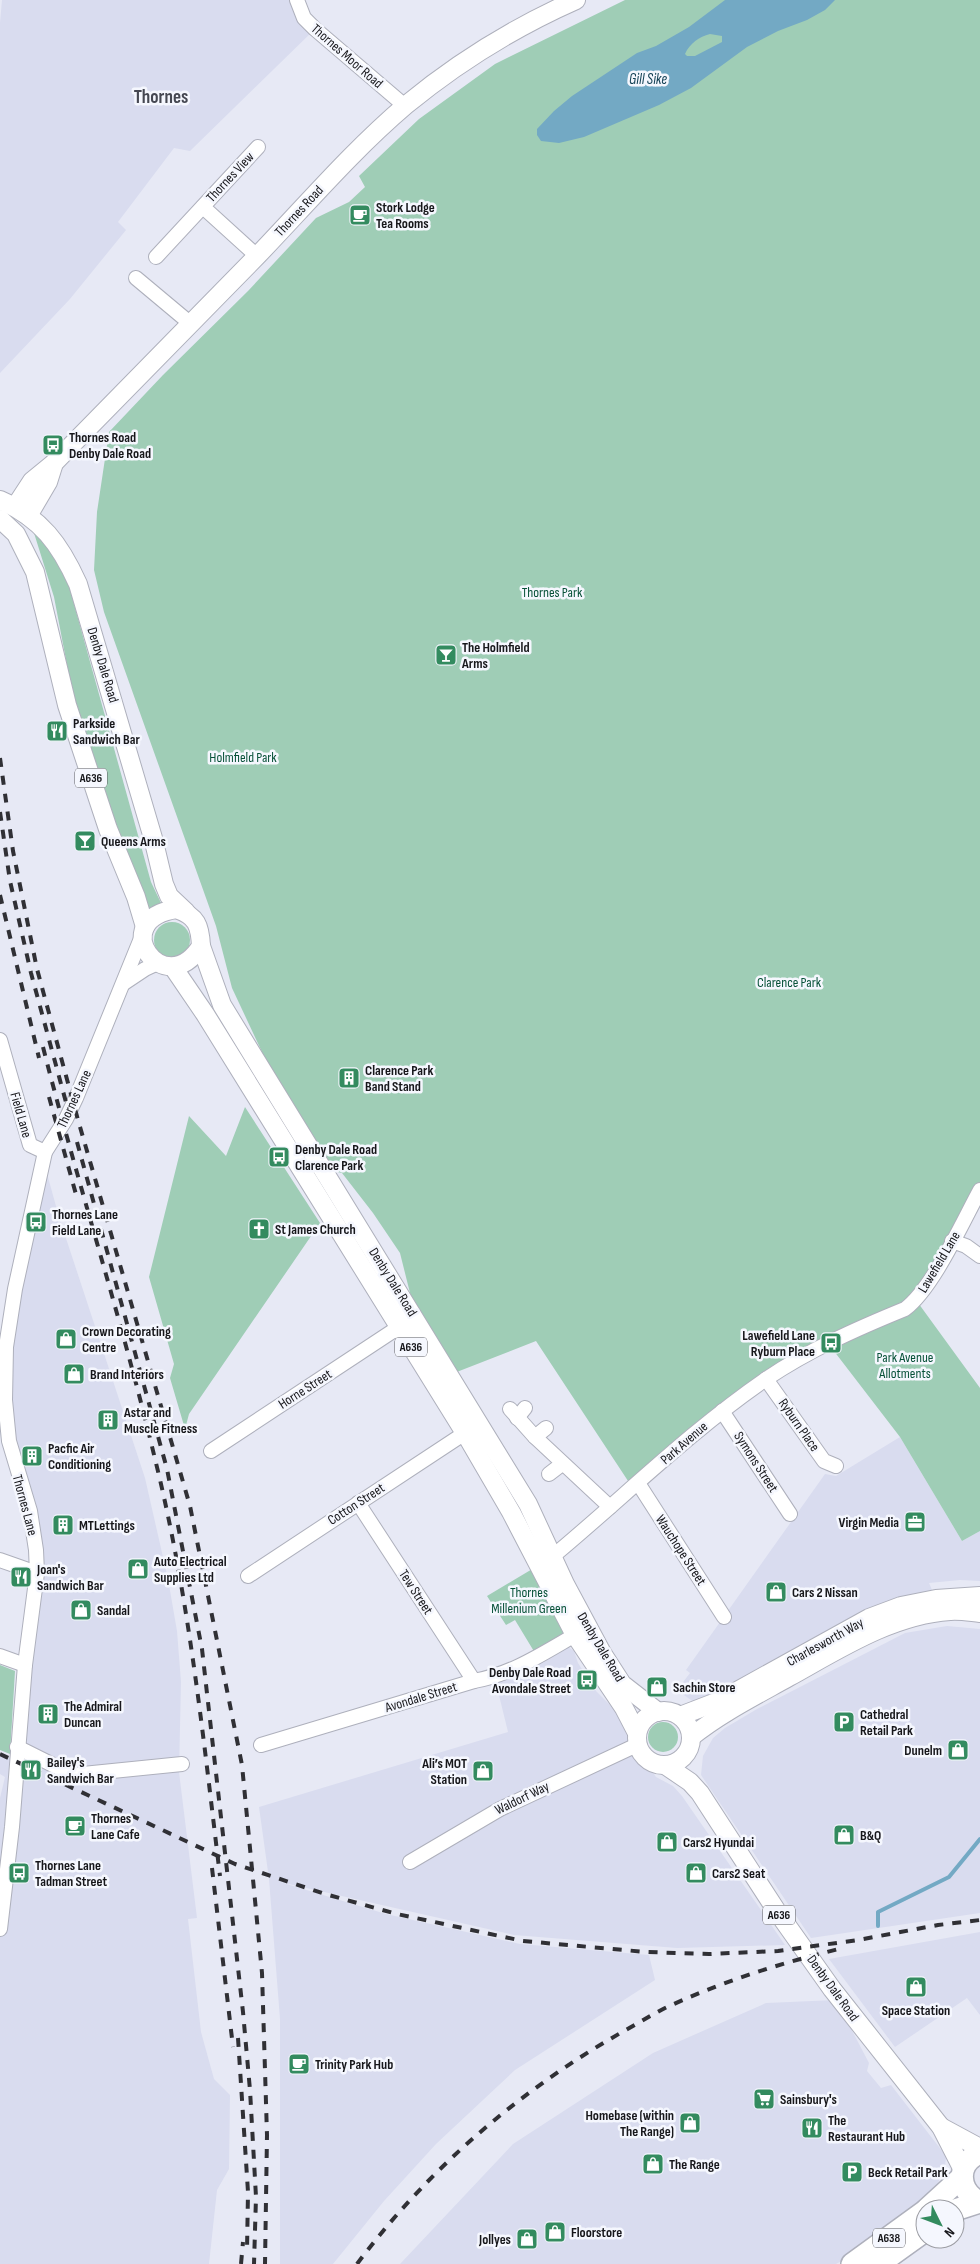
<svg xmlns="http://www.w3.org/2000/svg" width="980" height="2264" viewBox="0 0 980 2264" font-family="'Sofia Sans Condensed',sans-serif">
  <rect width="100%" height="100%" fill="#e7e9f5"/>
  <g fill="#d9dcef">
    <polygon points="2,0 297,0 315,29 190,151 174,148 118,222 126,230 70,299 0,373 0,23"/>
    <polygon points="46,1170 59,1217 145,1478 168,1579 177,1631 181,1682 179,1772 197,1918 188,1919 201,2032 214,2079 230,2095 229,2169 217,2190 209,2264 0,2264 0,1798 5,1777 0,1774 0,1754 16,1760 37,1573 14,1462 6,1347"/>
    <polygon points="900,1437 962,1541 980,1531 980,1581 960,1580 929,1583 936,1599 772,1672 695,1703 677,1690 690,1673 686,1670 825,1474 836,1476"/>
    <polygon points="947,1626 980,1629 980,1913 811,1938 701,1775 703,1756 713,1738 725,1728 757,1709 905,1633"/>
    <polygon points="564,1644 574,1651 578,1663 596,1691 617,1712 626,1733 656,1777 673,1786 682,1796 785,1945 677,1948 514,1935 280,1882 386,1914 520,1944 649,1955 655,1980 515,2070 436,2144 384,2201 333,2264 280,2264 280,2019 269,1879 259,1807 508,1732 496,1683"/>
    <polygon points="980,1932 980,2015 967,1998 895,2047 829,1959"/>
    <polygon points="836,2000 869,2063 867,2071 881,2088 891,2085 946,2156 945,2167 934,2192 852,2255 836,2264 400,2264 513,2144 653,2053 766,2003"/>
  </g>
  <g fill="#9fcdb6">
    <polygon points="625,0 980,0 980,1190 916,1300 980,1388 980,1531 962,1541 900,1437 827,1342 766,1379 632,1487 536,1341 449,1375 412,1301 400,1253 373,1213 342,1173 320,1168 254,1058 262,1052 232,988 216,926 104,612 94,570 97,512 109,432 163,375 248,291 316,218 349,202 365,187 359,176 419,119 495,64"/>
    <polygon points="34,533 45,542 66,575 151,882 161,903 148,909 123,850 72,691 54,597"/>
    <circle cx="172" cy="940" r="18"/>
    <polygon points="245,1107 320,1223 189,1414 185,1429 170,1378 174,1364 149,1277 189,1116 226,1156"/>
    <polygon points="539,1565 575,1635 535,1653 515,1620 506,1625 487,1596"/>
    <polygon points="0,1665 15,1671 10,1754 0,1750"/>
    <circle cx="663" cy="1737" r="15"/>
  </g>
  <path fill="#73a9c4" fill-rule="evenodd" d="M725,0H835L825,10L807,20L778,31L747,47L691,88L659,105L584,137L559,143L541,141L537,135V129L554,111L572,96L637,53L656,46L689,27ZM710,34L722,36V42L695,56H687L685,54C690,43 699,37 710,34Z"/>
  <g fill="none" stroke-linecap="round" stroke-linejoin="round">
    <polyline stroke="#73a9c4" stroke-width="4" points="878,1926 878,1912 949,1877 980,1839"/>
    <g stroke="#aeb0bc" stroke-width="16">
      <g id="minor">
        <polyline points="297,0 304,18 315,29 405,106"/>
        <polyline points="203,207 257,256"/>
        <polyline points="156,257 258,147"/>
        <polyline points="136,278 191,324"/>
        <polyline points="124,983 145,969 158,963"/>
        <polyline points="0,1040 30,1145 45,1152"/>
        <polyline points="952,1241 966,1246 980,1256"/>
        <polyline points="766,1379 824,1461 836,1466"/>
        <polyline points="510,1409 535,1437 610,1507"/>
        <polyline points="722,1411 790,1514"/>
        <polyline points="517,1418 525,1408"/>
        <polyline points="535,1437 546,1428"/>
        <polyline points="211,1451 399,1327"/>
        <polyline points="549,1474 562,1464"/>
        <polyline points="638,1483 724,1617"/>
        <polyline points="358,1503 474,1681"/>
        <path d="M552,1557C623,1498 689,1432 766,1379C809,1350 856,1329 905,1309C933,1288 962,1223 980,1190"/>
        <polyline points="0,1560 37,1573"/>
        <polyline points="248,1576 465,1433"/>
        <polyline points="0,1656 25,1665"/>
        <path d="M261,1745L474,1681C512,1674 542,1654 575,1635"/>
        <polyline points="17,1747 73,1775 182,1764"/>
        <polyline points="410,1862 500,1809 639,1744"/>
        <polyline points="0,1929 12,1827 25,1665 37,1573 36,1550 30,1511 9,1441 5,1400 6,1347 15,1289 45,1152 66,1119 76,1098 142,936"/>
      </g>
    </g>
    <g stroke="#aeb0bc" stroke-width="20">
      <g id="major">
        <path d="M0,500C41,518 60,544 78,584L153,838L164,884L169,896L186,912"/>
        <path d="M15,507L32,481L54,463C122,394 190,325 258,255C306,205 352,151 406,105C457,63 515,27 576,0"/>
        <polyline points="28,516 48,482 54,463"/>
        <polyline points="0,519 16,534 35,572 67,705 108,829 136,897 145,927"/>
        <path d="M176,909C197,916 200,926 201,946C164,1004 105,920 176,909Z"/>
        <polyline points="201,946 222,1005 528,1504 565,1584 602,1653 622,1684 658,1712"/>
        <polyline points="173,967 205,1014 465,1433 511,1512 575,1635 624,1708 637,1733"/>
        <circle cx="664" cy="1738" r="27"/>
        <polyline points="680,1716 719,1701 869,1618 901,1606 936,1599 980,1596"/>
        <path d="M691,1737C721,1713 755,1696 789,1677C838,1650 891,1615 950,1611C959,1610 970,1612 980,1613"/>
        <polyline points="665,1765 690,1782 700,1793 776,1910 832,1989 941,2127 963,2170"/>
        <polyline points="941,2127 980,2148"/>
      </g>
    </g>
    <g stroke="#aeb0bc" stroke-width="24">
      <g id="highway">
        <path d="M980,2153C955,2163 958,2192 980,2202"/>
        <polyline points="927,2209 962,2177"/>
        <polyline points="955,2210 980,2202"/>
        <polyline points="852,2264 925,2211"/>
        <polyline points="879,2264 925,2231"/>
      </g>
    </g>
    <use href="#minor" stroke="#fff" stroke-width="14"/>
    <use href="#major" stroke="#fff" stroke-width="18"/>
    <use href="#highway" stroke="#fff" stroke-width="21"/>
    <g stroke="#303035" stroke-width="4" stroke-dasharray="9 9" stroke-linecap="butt">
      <polyline points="0,758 13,851 37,969 78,1120 190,1506 242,1765 262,1973 267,2135 265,2264"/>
      <polyline points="0,812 10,881 31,973 67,1106"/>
      <polyline points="0,895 39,1058"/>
      <path d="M43,1047C78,1185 122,1320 155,1459C189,1596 203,1736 220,1876"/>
      <polyline points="49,1097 77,1198"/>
      <polyline points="77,1142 167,1469 202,1649 243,2012 250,2090 256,2197 254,2264"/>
      <polyline points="0,1754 235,1864 325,1894 397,1914 523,1941 646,1952 709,1954 778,1951 858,1940 938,1925 980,1920"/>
      <polyline points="212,1868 233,2047"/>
      <polyline points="238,2038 248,2192 247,2250"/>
      <polyline points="241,2264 243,2242"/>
      <path d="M357,2264C428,2169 521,2089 624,2031C641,2022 657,2011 674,2004C729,1979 785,1962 843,1948"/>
    </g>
  </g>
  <defs>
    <g id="cafe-square" transform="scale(1.125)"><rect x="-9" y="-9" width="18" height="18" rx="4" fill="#338b5f" stroke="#f5f7fe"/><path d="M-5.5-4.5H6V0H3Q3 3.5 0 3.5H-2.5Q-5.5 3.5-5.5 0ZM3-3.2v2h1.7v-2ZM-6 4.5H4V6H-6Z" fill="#fff"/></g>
    <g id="bus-square" transform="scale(1.125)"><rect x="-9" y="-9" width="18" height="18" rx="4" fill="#338b5f" stroke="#f5f7fe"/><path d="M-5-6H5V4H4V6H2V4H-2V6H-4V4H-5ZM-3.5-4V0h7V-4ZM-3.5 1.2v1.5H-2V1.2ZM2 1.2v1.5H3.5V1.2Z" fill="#fff"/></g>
    <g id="bar-square" transform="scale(1.125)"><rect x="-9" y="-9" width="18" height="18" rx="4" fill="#338b5f" stroke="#f5f7fe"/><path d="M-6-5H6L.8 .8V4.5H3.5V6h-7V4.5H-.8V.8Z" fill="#fff"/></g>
    <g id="restaurant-square" transform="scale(1.125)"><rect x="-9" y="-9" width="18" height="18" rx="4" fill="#338b5f" stroke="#f5f7fe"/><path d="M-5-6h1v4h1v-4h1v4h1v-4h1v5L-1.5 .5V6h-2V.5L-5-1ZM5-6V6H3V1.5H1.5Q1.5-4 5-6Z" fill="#fff"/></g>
    <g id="building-square" transform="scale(1.125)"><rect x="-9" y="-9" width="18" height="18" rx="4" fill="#338b5f" stroke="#f5f7fe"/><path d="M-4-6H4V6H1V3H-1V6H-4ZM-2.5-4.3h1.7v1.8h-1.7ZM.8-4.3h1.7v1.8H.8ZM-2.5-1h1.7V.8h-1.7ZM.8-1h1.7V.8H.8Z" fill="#fff"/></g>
    <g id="church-square" transform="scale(1.125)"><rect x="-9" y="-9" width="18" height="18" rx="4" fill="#338b5f" stroke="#f5f7fe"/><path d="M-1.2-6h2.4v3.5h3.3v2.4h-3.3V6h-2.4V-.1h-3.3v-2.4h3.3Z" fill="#fff"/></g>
    <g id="shop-square" transform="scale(1.125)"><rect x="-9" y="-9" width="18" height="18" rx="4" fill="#338b5f" stroke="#f5f7fe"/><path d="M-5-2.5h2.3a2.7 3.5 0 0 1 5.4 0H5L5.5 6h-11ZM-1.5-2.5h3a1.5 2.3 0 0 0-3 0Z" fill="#fff"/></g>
    <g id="office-square" transform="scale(1.125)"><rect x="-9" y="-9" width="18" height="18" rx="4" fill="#338b5f" stroke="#f5f7fe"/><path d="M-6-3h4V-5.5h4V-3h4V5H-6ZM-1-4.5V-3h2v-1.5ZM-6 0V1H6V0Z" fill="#fff"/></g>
    <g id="parking-square" transform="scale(1.125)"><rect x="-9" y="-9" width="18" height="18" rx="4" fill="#338b5f" stroke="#f5f7fe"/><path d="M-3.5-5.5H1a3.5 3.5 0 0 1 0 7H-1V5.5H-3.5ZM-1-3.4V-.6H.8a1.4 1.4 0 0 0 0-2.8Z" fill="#fff"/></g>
    <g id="supermarket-square" transform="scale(1.125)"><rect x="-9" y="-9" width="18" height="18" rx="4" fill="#338b5f" stroke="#f5f7fe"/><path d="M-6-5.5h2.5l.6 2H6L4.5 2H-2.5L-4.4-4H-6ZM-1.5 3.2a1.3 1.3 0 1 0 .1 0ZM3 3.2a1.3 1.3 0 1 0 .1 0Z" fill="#fff"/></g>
  </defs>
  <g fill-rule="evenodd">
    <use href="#cafe-square" x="360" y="215"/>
    <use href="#bus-square" x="53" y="445"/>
    <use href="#bar-square" x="446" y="655"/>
    <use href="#restaurant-square" x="57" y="731"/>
    <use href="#bar-square" x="85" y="841"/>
    <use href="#building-square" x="349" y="1078"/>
    <use href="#bus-square" x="279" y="1157"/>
    <use href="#bus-square" x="36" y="1222"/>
    <use href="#church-square" x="259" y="1229"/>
    <use href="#shop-square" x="66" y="1339"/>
    <use href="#bus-square" x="831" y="1343"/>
    <use href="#shop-square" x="74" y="1374"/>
    <use href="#building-square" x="108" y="1420"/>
    <use href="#building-square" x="32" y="1456"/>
    <use href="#office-square" x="915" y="1522"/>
    <use href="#building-square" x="63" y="1525"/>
    <use href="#shop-square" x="138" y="1569"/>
    <use href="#restaurant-square" x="21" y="1577"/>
    <use href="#shop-square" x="776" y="1592"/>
    <use href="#shop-square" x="81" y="1610"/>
    <use href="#bus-square" x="587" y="1680"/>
    <use href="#shop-square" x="657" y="1687"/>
    <use href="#building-square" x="48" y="1714"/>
    <use href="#parking-square" x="844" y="1722"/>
    <use href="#shop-square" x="958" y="1750"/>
    <use href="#restaurant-square" x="31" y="1770"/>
    <use href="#shop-square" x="483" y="1771"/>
    <use href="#cafe-square" x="75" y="1826"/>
    <use href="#shop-square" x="844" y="1835"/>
    <use href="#shop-square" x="667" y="1842"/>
    <use href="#bus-square" x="19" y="1873"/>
    <use href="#shop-square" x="696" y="1873"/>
    <use href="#shop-square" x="916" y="1987"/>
    <use href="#cafe-square" x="299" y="2064"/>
    <use href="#supermarket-square" x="764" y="2099"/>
    <use href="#shop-square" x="690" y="2123"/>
    <use href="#restaurant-square" x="812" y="2128"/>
    <use href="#shop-square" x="653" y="2164"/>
    <use href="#parking-square" x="852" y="2172"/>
    <use href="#shop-square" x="555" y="2232"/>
    <use href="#shop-square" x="527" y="2239"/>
  </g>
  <g text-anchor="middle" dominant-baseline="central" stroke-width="5" stroke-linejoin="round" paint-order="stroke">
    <g fill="#f5f7fe" stroke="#5a5a5f" stroke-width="1">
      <rect x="75" y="768.5" width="32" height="19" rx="4"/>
      <rect x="395" y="1337.5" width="32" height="19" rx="4"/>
      <rect x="763" y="1905.5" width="32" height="19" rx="4"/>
      <rect x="873" y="2228.5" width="32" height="19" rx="4"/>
    </g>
    <g font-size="12" font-weight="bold" fill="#17171b">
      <text x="91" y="778">A636</text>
      <text x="411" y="1347">A636</text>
      <text x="779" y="1915">A636</text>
      <text x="889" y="2238">A638</text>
    </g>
    <g font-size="14" fill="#17171b" stroke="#f5f7fe">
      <text transform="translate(347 56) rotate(41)">Thornes Moor Road</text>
      <text transform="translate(230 177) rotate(-47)">Thornes View</text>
      <text transform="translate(299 211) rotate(-47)">Thornes Road</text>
      <text transform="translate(103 665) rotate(73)">Denby Dale Road</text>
      <text transform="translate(74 1099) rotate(-65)">Thornes Lane</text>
      <text transform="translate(21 1115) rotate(74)">Field Lane</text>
      <text transform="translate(939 1262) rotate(-59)">Lawefield Lane</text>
      <text transform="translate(393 1282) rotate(58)">Denby Dale Road</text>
      <text transform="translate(305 1389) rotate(-33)">Horne Street</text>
      <text transform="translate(799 1425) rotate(55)">Ryburn Place</text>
      <text transform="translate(684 1443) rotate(-41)">Park Avenue</text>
      <text transform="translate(756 1462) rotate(57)">Symons Street</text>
      <text transform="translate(356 1504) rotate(-33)">Cotton Street</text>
      <text transform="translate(25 1505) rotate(75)">Thornes Lane</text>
      <text transform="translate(681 1550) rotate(57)">Wauchope Street</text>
      <text transform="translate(416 1592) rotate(57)">Tew Street</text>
      <text transform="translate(825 1642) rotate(-29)">Charlesworth Way</text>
      <text transform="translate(601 1647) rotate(59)">Denby Dale Road</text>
      <text transform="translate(421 1697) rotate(-17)">Avondale Street</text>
      <text transform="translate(522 1798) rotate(-26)">Waldorf Way</text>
      <text transform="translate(833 1988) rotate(54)">Denby Dale Road</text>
    </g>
    <g font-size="14" font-weight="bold" fill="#17171b" stroke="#f5f7fe" text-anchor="start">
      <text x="376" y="207">Stork Lodge<tspan x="376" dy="16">Tea Rooms</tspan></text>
      <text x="69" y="437">Thornes Road<tspan x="69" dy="16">Denby Dale Road</tspan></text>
      <text x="462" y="647">The Holmfield<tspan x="462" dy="16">Arms</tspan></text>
      <text x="73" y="723">Parkside<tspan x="73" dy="16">Sandwich Bar</tspan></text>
      <text x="101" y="841">Queens Arms</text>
      <text x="365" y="1070">Clarence Park<tspan x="365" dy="16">Band Stand</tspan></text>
      <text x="295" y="1149">Denby Dale Road<tspan x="295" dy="16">Clarence Park</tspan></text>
      <text x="52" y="1214">Thornes Lane<tspan x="52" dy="16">Field Lane</tspan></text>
      <text x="275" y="1229">St James Church</text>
      <text x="82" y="1331">Crown Decorating<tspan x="82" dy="16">Centre</tspan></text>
      <text x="815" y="1335" text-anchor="end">Lawefield Lane<tspan x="815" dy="16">Ryburn Place</tspan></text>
      <text x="90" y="1374">Brand Interiors</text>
      <text x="124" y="1412">Astar and<tspan x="124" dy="16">Muscle Fitness</tspan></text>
      <text x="48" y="1448">Pacfic Air<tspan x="48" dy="16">Conditioning</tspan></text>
      <text x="899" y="1522" text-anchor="end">Virgin Media</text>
      <text x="79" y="1525">MTLettings</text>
      <text x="154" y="1561">Auto Electrical<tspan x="154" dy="16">Supplies Ltd</tspan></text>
      <text x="37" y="1569">Joan's<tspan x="37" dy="16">Sandwich Bar</tspan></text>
      <text x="792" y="1592">Cars 2 Nissan</text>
      <text x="97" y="1610">Sandal</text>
      <text x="571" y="1672" text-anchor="end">Denby Dale Road<tspan x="571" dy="16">Avondale Street</tspan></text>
      <text x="673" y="1687">Sachin Store</text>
      <text x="64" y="1706">The Admiral<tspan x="64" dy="16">Duncan</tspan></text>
      <text x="860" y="1714">Cathedral<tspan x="860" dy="16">Retail Park</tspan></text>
      <text x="942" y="1750" text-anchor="end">Dunelm</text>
      <text x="47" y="1762">Bailey's<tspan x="47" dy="16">Sandwich Bar</tspan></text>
      <text x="467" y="1763" text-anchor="end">Ali’s MOT<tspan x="467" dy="16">Station</tspan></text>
      <text x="91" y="1818">Thornes<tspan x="91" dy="16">Lane Cafe</tspan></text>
      <text x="860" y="1835">B&amp;Q</text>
      <text x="683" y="1842">Cars2 Hyundai</text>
      <text x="35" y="1865">Thornes Lane<tspan x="35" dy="16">Tadman Street</tspan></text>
      <text x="712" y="1873">Cars2 Seat</text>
      <text x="916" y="2010" text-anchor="middle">Space Station</text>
      <text x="315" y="2064">Trinity Park Hub</text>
      <text x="780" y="2099">Sainsbury's</text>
      <text x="674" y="2115" text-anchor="end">Homebase (within<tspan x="674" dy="16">The Range)</tspan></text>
      <text x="828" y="2120">The<tspan x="828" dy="16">Restaurant Hub</tspan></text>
      <text x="669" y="2164">The Range</text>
      <text x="868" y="2172">Beck Retail Park</text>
      <text x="571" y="2232">Floorstore</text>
      <text x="511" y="2239" text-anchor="end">Jollyes</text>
    </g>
    <g font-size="14" fill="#075138" stroke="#f5f7fe">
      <text x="552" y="592">Thornes Park</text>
      <text x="243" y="757">Holmfield Park</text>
      <text x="789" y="982">Clarence Park</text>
      <text x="905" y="1357">Park Avenue<tspan x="905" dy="16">Allotments</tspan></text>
      <text x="529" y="1592">Thornes<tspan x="529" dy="16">Millenium Green</tspan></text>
    </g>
    <g font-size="15" font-style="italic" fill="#134155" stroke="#f5f7fe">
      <text x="648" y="79">Gill Sike</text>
    </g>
    <g font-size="19" font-weight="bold" fill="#464852" stroke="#f5f7fe">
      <text x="161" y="97">Thornes</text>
    </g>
  </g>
  <g transform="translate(940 2224) rotate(132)"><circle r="24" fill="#f5f7fe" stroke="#9c9da3"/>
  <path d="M0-4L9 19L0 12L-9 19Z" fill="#338b5f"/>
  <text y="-8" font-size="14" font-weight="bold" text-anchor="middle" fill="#17171b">N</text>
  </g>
</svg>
